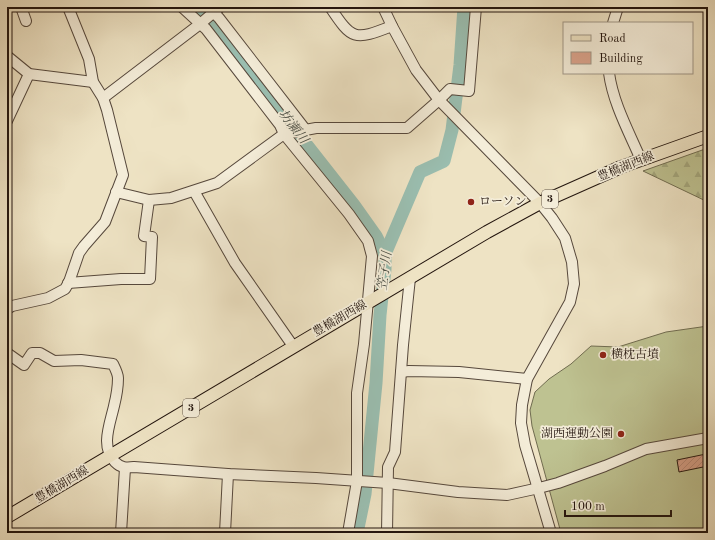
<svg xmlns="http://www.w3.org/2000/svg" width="715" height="540" viewBox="0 0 715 540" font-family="'Old Standard TT','Noto Serif JP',serif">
  <defs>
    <pattern id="forest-firs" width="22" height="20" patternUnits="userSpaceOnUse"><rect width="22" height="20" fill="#bec291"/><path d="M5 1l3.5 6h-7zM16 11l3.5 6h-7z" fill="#a3a67c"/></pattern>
    <pattern id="building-hatch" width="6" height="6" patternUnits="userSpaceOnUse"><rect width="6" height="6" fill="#dba38c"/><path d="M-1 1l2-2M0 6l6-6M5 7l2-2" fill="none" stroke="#bc8b78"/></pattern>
  </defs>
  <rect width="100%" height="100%" fill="#eee3c4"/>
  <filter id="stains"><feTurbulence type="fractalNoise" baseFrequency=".005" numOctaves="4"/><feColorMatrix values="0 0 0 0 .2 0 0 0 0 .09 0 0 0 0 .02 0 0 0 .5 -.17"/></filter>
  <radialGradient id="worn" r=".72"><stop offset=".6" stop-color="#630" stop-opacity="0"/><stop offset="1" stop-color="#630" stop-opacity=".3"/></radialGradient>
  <polygon fill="url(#forest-firs)" stroke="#706c50" points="708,148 708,202 643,171"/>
  <polygon fill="#bec291" stroke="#706c50" points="708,326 708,533 561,533 532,426 530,410 535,392 549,379 571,364 591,346 618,347 666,332"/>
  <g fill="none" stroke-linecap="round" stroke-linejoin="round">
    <g stroke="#9abeb0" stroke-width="13">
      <polyline points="193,7 211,23 354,205 376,236 385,254"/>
      <polyline points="357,533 365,494 376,383 380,315 385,269 385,254 420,172 444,161 452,130 460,65 464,7"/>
    </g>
  </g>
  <polygon fill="url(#building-hatch)" stroke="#23150e" points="706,454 708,466 679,472 677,460"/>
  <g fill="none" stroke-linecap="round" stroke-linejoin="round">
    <g stroke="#56483c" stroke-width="12">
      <g id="minor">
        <polyline points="21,7 26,21"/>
        <polyline points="182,7 206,29 280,125 284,134 349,214 368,241 372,256 364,344 357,393 357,481 348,533"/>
        <polyline points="208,7 219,18 305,129"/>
        <path d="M330,7C352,40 354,41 392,26"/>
        <polyline points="383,7 392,26 416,70 439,100 540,203 552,218 565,238 572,262 574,284 570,302 527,379 522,405 521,423 525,445 551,533"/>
        <polyline points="613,23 618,7"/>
        <polyline points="7,56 29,74 93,82"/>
        <path d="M609,73C613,103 629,132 641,160"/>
        <polyline points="103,98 200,24 220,7"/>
        <polyline points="7,121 29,74"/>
        <polyline points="194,191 235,263 293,346"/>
        <polyline points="116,192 149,200 171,198 217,183 284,134 316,128 407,128 439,100 450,89 469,91 476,7"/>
        <polyline points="68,283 121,279 150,279 152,237 144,236 149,200"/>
        <polyline points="7,309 12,306 48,298 65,289 69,282 79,253 84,246 105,222 123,175 107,110 103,98 93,82 89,59 68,7"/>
        <path d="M7,353L24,365L32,353H40L54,361L81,360L113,364C115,368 118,374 118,378C118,387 116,398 114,406C110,424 100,447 115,462C121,468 126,468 134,467L228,474L316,478L388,483L458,492L507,495L539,488L558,483L605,466L646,449L708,438"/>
        <polyline points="401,372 409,371 459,372 527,379"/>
        <polyline points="121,533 125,468"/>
        <polyline points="225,533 228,474"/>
        <polyline points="387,533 388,467 395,452 403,345 410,278"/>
      </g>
    </g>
    <g stroke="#23150e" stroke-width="14">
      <polyline id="major" points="7,517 487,232 540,203 621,167 708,136"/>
    </g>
    <use href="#minor" stroke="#f4edd9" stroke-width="10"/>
    <use href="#major" stroke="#eee3c4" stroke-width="12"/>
  </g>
  <g fill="#8f2418" stroke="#f4edd9" stroke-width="1.5">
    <circle cx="471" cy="202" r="4"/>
    <circle cx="603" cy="355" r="4"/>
    <circle cx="621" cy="434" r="4"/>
  </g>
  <g text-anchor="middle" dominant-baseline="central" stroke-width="3.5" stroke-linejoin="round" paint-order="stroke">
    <g fill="#f4edd9" stroke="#62564b" stroke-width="1">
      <rect x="542" y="190" width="16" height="18" rx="3"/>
      <rect x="183" y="399" width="16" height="18" rx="3"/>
    </g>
    <g font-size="11" font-weight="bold" fill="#23150e">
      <text x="550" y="199">3</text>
      <text x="191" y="408">3</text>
    </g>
    <g font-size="12" fill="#23150e" stroke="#f4edd9">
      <text transform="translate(626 167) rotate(-22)">豊橋湖西線</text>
      <text transform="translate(340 319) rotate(-30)">豊橋湖西線</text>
      <text transform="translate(62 485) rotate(-31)">豊橋湖西線</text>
    </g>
    <g font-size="12" fill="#23150e" stroke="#f4edd9" text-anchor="start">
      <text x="479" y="202">ローソン</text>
      <text x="611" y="355">横枕古墳</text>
      <text x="613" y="434" text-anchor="end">湖西運動公園</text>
    </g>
    <g font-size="13" font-style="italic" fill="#4d5047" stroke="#f4edd9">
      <text transform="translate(293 127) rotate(52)">坊瀬川</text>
      <text transform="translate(385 271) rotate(-82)">笠子川</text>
    </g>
  </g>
  <rect width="715" height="540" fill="none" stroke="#eee3c4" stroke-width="24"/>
  <rect x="8" y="8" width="699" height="524" fill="none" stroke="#23150e" stroke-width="2"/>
  <rect x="12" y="12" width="691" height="516" fill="none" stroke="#23150e"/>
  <rect x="563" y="22" width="130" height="52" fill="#f4edd9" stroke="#a09788"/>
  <rect x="571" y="35" width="20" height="6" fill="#eee3c4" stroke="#a09788"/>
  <text x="599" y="42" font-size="12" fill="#23150e">Road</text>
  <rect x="571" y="52" width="20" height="12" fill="#dba38c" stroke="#a09788"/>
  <text x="599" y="62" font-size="12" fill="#23150e">Building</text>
  <path d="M565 510v6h106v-6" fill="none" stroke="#23150e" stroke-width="2"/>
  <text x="571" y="510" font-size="12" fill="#23150e" stroke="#f4edd9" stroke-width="3" paint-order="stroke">100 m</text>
  <rect width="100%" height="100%" filter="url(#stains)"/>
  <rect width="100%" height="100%" fill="url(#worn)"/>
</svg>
